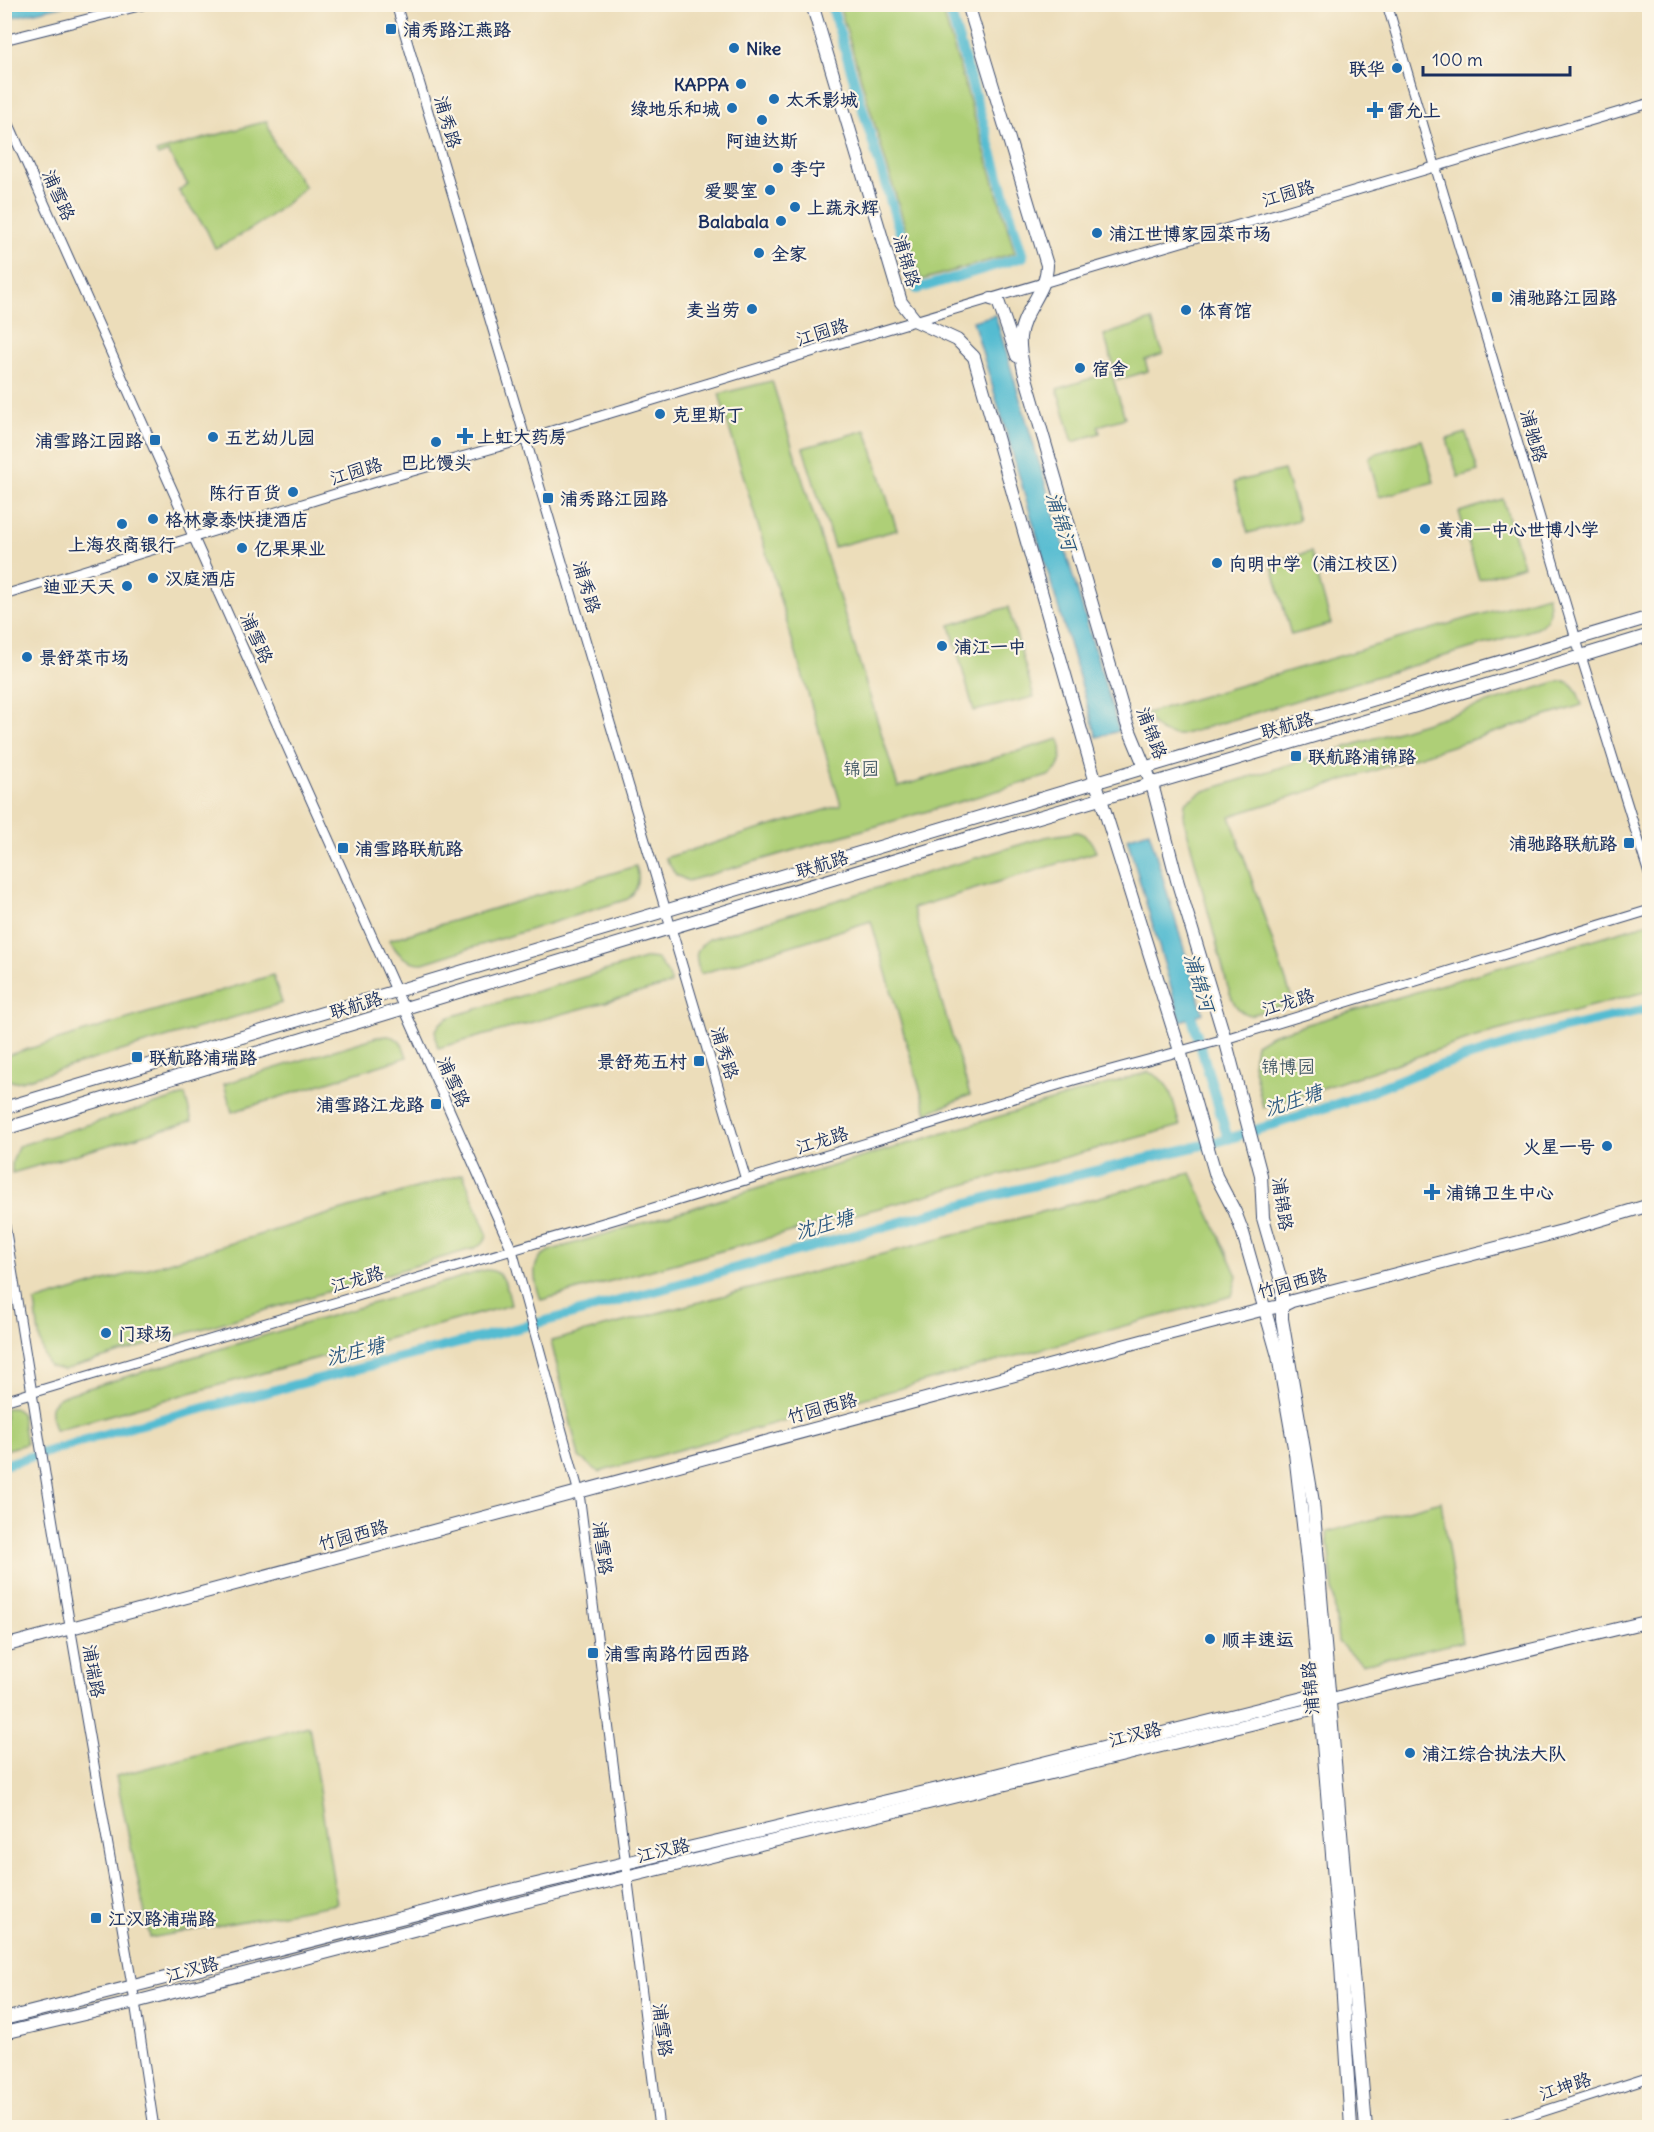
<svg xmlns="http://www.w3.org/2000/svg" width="1654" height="2132" viewBox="0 0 1654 2132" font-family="Delius,'LXGW WenKai TC',sans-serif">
  <rect width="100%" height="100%" fill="#fcf5e5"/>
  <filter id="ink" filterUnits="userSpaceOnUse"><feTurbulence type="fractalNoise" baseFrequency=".0167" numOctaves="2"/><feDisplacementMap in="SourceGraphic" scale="12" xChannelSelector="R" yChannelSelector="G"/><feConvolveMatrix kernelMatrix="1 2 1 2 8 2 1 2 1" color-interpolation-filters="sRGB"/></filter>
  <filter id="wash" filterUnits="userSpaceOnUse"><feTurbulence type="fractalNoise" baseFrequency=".008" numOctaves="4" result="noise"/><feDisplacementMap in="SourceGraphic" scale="24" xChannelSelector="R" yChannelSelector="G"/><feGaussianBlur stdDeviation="1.35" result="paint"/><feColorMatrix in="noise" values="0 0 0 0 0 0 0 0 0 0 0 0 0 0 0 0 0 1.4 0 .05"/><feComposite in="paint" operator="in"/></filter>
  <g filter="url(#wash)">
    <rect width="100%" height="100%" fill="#ecddba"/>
    <g fill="#aecf77" stroke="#647f6a" stroke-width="1.5">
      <polygon points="839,5 941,5 1015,253 921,280"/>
      <path d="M267,121L274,143L305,187C281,210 246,235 215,248L206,229L178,190L188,185L168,152L158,156L156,152Z"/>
      <polygon points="1152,320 1163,354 1145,360 1148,371 1118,380 1104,335"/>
      <polygon points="1111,372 1125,418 1098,426 1100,433 1073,442 1057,389"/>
      <path d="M772,381L898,787L1059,739C1064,753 1062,769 1048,776L688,881L676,875L665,858L841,805L719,394Z"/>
      <polygon points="866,430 897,530 834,547 803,448"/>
      <polygon points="1466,433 1478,471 1458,477 1447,439"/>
      <polygon points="1422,440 1434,482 1379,497 1369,458 1377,453"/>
      <polygon points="1284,470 1299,520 1248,533 1234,482"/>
      <polygon points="1503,499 1523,566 1479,579 1459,512"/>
      <polygon points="1311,552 1331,624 1291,635 1271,562"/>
      <path d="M1547,595C1551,610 1551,621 1535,629L1181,735C1163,735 1154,730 1146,713Z"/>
      <polygon points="1008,607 1034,697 974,711 950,625"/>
      <path d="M1565,681C1576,685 1578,694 1582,705L1230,816L1293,1002L1251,1015C1235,1013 1231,997 1227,984L1185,823L1184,815L1185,803L1201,792L1556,682Z"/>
      <path d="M1077,832C1088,835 1092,842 1096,852L913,908L970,1095L927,1113L871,921L700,974C695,957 693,950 709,939L1045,837Z"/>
      <path d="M636,866C641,879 638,890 628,899L423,963C405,963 398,954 389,940Z"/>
      <polygon points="1649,923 1649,991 1485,1034 1263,1108 1253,1064 1256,1044 1271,1035"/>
      <path d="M648,958L657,959L669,975L671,984L438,1048C433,1033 435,1024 450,1017Z"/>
      <polygon points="273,975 282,1003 21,1081 14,1082 5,1078 5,1056"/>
      <path d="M388,1036C401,1038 403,1045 407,1057L232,1112L224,1084L377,1037Z"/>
      <path d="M1148,1072C1173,1080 1173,1104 1180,1126L541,1300C534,1281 528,1259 552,1250Z"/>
      <polygon points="185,1095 192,1121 12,1173 12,1163 18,1146"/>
      <polygon points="1191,1173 1237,1276 1232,1296 599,1472 579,1457 551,1341"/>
      <path d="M463,1174L487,1234C486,1241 482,1245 475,1248L63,1370L49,1366C38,1347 38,1323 35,1302Z"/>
      <path d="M485,1270C506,1269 507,1289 511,1305L55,1430C50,1412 45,1404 65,1395Z"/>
      <polygon points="5,1408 14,1408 21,1413 26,1444 5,1450"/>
      <polygon points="1441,1501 1462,1642 1362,1664 1338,1642 1327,1532"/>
      <polygon points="309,1726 337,1904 150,1938 116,1776"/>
    </g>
    <g fill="#54bcd1" stroke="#387698" stroke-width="1.5">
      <polygon points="5,4 66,4 66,5 5,19"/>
      <polygon points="995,315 1119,731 1097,737 973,321"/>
      <polygon points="1149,831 1203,1013 1181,1021 1127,838"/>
    </g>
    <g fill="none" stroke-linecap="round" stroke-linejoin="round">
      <g stroke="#54bcd1" stroke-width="10">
        <polyline points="831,4 917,289 1023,257 948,4"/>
        <polyline points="1188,1004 1228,1139"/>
        <polyline points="4,1465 122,1429 569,1315 1011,1191 1228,1139 1349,1100 1425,1070 1552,1031 1650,1008"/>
      </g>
    </g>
  </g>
  <g filter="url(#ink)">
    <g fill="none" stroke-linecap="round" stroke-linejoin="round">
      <g stroke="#3a496c" stroke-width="11">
        <g id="street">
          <polyline points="396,4 746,1180"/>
          <polyline points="1387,4 1581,656 1650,877"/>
          <polyline points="4,40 147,4"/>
          <polyline points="4,113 512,1250 579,1493 659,2128"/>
          <polyline points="4,595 381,480 525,439 844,342 1650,103"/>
          <polyline points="4,1220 64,1591 135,2002 154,2128"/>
          <polyline points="4,1401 630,1215 1074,1080 1225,1039 1650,910"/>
          <polyline points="1491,2128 1650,2077"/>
        </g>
      </g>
      <g stroke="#3a496c" stroke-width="14">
        <g id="secondary">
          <polyline points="812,4 901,302 916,321 957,340 974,357 1096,783 1180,1051 1216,1176 1235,1212 1243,1233 1278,1356 1295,1453 1311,1596 1341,1965 1351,2128"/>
          <path d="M968,4L1047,265C1047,292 1022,311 1020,337C1019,349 1022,360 1024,371L1127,724L1152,784L1177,880L1225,1039L1261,1175L1263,1218L1282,1284V1319L1313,1502L1366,2128"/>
          <polyline points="991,299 998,301 1017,356"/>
          <polyline points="4,1108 1650,617"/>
          <polyline points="4,1129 1005,827 1470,690 1650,635"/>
          <polyline points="4,1646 1149,1339 1265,1309 1282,1306 1292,1301 1566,1230 1650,1205"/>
          <polyline points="4,2019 507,1891 963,1783 1319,1694 1326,1698"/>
          <polyline points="4,2033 135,2002 483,1912 1320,1707 1329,1700 1365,1690 1650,1621"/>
        </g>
      </g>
      <use href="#street" stroke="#fff" stroke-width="9"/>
      <use href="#secondary" stroke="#fff" stroke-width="12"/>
    </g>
  </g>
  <g fill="#1f6fb2" stroke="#fcf5e5" stroke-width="2">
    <rect x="385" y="23" width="12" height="12" rx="3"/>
    <circle cx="734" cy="48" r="6"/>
    <circle cx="1397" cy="68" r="6"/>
    <circle cx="741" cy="84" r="6"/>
    <circle cx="774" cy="99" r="6"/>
    <circle cx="732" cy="108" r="6"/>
    <path d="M1372 101h6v6h6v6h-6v6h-6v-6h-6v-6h6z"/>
    <circle cx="762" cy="120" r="6"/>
    <circle cx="778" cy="168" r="6"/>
    <circle cx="770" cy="190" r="6"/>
    <circle cx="795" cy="207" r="6"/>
    <circle cx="781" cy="221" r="6"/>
    <circle cx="1097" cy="233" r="6"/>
    <circle cx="759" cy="253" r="6"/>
    <rect x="1491" y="291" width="12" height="12" rx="3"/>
    <circle cx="752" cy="309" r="6"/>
    <circle cx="1186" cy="310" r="6"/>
    <circle cx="1080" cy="368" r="6"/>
    <circle cx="660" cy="414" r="6"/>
    <path d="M462 427h6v6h6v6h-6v6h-6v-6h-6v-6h6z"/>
    <circle cx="213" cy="437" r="6"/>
    <rect x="149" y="434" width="12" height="12" rx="3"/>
    <circle cx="436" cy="442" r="6"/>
    <circle cx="293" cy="492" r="6"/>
    <rect x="542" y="492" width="12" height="12" rx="3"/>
    <circle cx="153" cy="519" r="6"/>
    <circle cx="122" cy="524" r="6"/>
    <circle cx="1425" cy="529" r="6"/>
    <circle cx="242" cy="548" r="6"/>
    <circle cx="1217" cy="563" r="6"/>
    <circle cx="153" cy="578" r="6"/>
    <circle cx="127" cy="586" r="6"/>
    <circle cx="942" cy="646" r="6"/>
    <circle cx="27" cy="657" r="6"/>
    <rect x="1290" y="750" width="12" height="12" rx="3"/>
    <rect x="1623" y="837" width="12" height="12" rx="3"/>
    <rect x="337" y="842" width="12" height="12" rx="3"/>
    <rect x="131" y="1051" width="12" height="12" rx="3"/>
    <rect x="693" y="1055" width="12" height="12" rx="3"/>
    <rect x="430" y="1098" width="12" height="12" rx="3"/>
    <circle cx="1607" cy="1146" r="6"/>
    <path d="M1429 1183h6v6h6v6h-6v6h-6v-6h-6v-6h6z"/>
    <circle cx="106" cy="1333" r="6"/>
    <circle cx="1210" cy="1639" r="6"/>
    <rect x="587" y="1647" width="12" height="12" rx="3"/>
    <circle cx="1410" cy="1753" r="6"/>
    <rect x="90" y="1912" width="12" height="12" rx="3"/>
  </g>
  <g text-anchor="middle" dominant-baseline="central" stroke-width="4.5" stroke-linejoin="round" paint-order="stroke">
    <g font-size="18" font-weight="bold" fill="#1b2f5e" stroke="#fcf5e5" text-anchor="start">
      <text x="403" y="29">浦秀路江燕路</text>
      <text x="746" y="48">Nike</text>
      <text x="1385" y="68" text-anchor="end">联华</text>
      <text x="729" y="84" text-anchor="end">KAPPA</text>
      <text x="786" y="99">太禾影城</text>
      <text x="720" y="108" text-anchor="end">绿地乐和城</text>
      <text x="1387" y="110">雷允上</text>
      <text x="762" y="140" text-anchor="middle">阿迪达斯</text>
      <text x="790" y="168">李宁</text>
      <text x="758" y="190" text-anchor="end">爱婴室</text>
      <text x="807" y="207">上蔬永辉</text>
      <text x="769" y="221" text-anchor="end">Balabala</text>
      <text x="1109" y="233">浦江世博家园菜市场</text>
      <text x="771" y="253">全家</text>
      <text x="1509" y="297">浦驰路江园路</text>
      <text x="740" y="309" text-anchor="end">麦当劳</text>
      <text x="1198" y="310">体育馆</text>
      <text x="1092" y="368">宿舍</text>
      <text x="672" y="414">克里斯丁</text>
      <text x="477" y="436">上虹大药房</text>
      <text x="225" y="437">五艺幼儿园</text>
      <text x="143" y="440" text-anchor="end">浦雪路江园路</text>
      <text x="436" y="462" text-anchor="middle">巴比馒头</text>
      <text x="281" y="492" text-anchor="end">陈行百货</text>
      <text x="560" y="498">浦秀路江园路</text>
      <text x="165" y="519">格林豪泰快捷酒店</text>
      <text x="1437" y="529">黄浦一中心世博小学</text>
      <text x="122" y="544" text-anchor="middle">上海农商银行</text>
      <text x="254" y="548">亿果果业</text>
      <text x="1229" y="563">向明中学（浦江校区）</text>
      <text x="165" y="578">汉庭酒店</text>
      <text x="115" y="586" text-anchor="end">迪亚天天</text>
      <text x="954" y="646">浦江一中</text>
      <text x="39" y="657">景舒菜市场</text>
      <text x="1308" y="756">联航路浦锦路</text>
      <text x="1617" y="843" text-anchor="end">浦驰路联航路</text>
      <text x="355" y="848">浦雪路联航路</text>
      <text x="149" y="1057">联航路浦瑞路</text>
      <text x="687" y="1061" text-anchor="end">景舒苑五村</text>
      <text x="424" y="1104" text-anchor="end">浦雪路江龙路</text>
      <text x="1595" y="1146" text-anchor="end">火星一号</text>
      <text x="1446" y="1192">浦锦卫生中心</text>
      <text x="118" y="1333">门球场</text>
      <text x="1222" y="1639">顺丰速运</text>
      <text x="605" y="1653">浦雪南路竹园西路</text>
      <text x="1422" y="1753">浦江综合执法大队</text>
      <text x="108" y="1918">江汉路浦瑞路</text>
    </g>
    <g font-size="18" fill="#1b2f5e" stroke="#fcf5e5">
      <text transform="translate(448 122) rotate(74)">浦秀路</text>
      <text transform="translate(1288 193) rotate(-16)">江园路</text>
      <text transform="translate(59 195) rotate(66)">浦雪路</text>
      <text transform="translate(907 261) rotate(74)">浦锦路</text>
      <text transform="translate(822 332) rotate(-17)">江园路</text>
      <text transform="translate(1534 436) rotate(74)">浦驰路</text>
      <text transform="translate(356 471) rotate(-17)">江园路</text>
      <text transform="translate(587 587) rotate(73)">浦秀路</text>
      <text transform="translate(257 638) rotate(66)">浦雪路</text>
      <text transform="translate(1287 725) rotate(-16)">联航路</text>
      <text transform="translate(1152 733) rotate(69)">浦锦路</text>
      <text transform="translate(822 864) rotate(-17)">联航路</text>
      <text transform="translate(1288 1002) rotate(-17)">江龙路</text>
      <text transform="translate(356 1005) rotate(-17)">联航路</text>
      <text transform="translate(725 1053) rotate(73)">浦秀路</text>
      <text transform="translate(454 1082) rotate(66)">浦雪路</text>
      <text transform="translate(822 1140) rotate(-17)">江龙路</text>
      <text transform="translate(1283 1204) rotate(82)">浦锦路</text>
      <text transform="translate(357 1279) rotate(-16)">江龙路</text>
      <text transform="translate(1292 1283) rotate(-15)">竹园西路</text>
      <text transform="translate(822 1408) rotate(-15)">竹园西路</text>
      <text transform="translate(353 1535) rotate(-15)">竹园西路</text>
      <text transform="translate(603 1548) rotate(83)">浦雪路</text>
      <text transform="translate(94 1671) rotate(80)">浦瑞路</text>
      <text transform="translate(1310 1688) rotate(-95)">浦锦路</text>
      <text transform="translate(1135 1734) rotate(-14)">江汉路</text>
      <text transform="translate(663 1850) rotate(-13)">江汉路</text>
      <text transform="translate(192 1969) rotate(-15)">江汉路</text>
      <text transform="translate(663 2030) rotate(83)">浦雪路</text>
      <text transform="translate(1565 2086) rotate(-18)">江坤路</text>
    </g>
    <g font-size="18" fill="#405764" stroke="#fcf5e5">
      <text x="861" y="768">锦园</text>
      <text x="1288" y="1066">锦博园</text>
    </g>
    <g font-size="20" font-style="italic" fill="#2c5980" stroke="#fcf5e5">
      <text transform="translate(1062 521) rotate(73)">浦锦河</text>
      <text transform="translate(1200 982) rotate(73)">浦锦河</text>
      <text transform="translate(1293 1100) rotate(-18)">沈庄塘</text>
      <text transform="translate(824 1224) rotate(-16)">沈庄塘</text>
      <text transform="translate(355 1351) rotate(-14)">沈庄塘</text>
    </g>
  </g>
  <rect width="1654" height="2132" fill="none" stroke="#fcf5e5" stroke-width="24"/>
  <path d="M1423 66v9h147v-9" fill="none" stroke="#1b2f5e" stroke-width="3"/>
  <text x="1432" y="66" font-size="18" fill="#1b2f5e" stroke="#fcf5e5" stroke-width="4.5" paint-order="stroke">100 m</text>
</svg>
